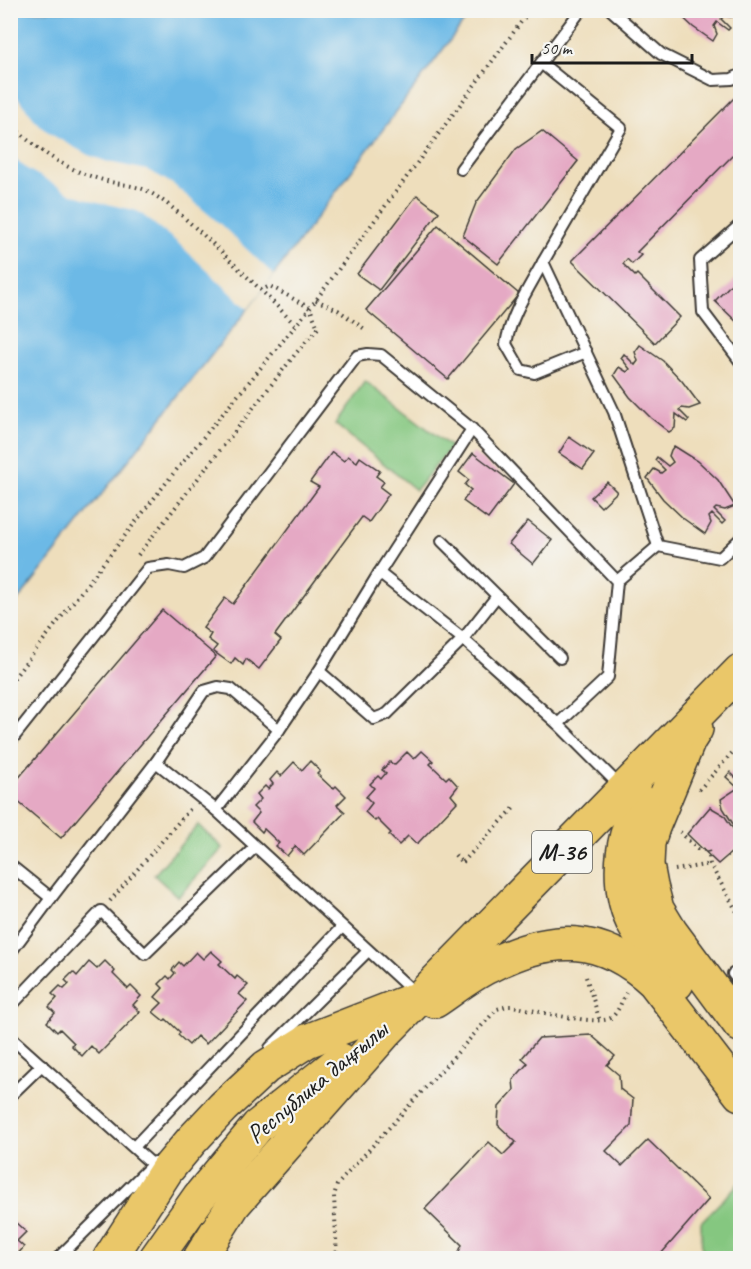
<svg xmlns="http://www.w3.org/2000/svg" width="751" height="1269" viewBox="0 0 751 1269" font-family="Caveat,sans-serif">
  <rect width="100%" height="100%" fill="#f6f6f2"/>
  <filter id="ink" filterUnits="userSpaceOnUse"><feTurbulence type="fractalNoise" baseFrequency=".0167" numOctaves="2"/><feDisplacementMap in="SourceGraphic" scale="12" xChannelSelector="R" yChannelSelector="G"/><feConvolveMatrix kernelMatrix="1 2 1 2 8 2 1 2 1" color-interpolation-filters="sRGB"/></filter>
  <filter id="wash" filterUnits="userSpaceOnUse"><feTurbulence type="fractalNoise" baseFrequency=".008" numOctaves="4" result="noise"/><feDisplacementMap in="SourceGraphic" scale="24" xChannelSelector="R" yChannelSelector="G"/><feGaussianBlur stdDeviation="1.35" result="paint"/><feColorMatrix in="noise" values="0 0 0 0 0 0 0 0 0 0 0 0 0 0 0 0 0 1.4 0 .05"/><feComposite in="paint" operator="in"/></filter>
  <g filter="url(#wash)">
    <rect width="100%" height="100%" fill="#eedebc"/>
    <g fill="#85c780" stroke="#50724e" stroke-width="1.5">
      <polygon points="365,381 451,447 416,490 335,424"/>
      <polygon points="198,825 223,848 178,897 154,875"/>
      <polygon points="740,1182 740,1258 702,1258 701,1222"/>
    </g>
    <polygon fill="#6cb9e6" stroke="#446a81" stroke-width="1.5" points="11,11 472,11 248,309 11,609"/>
    <polygon fill="#eedebc" points="11,89 38,124 52,135 88,155 108,162 147,170 159,176 174,185 220,224 274,275 248,309 177,242 139,212 134,210 98,202 72,194 27,169 11,155"/>
    <g id="blocks">
      <g fill="#e5a9c4">
        <polygon points="675,10 740,10 740,14 731,17 724,16 721,19 730,28 728,30 717,22 714,26 717,34 713,41 693,27"/>
        <polygon points="735,97 740,102 740,148 637,252 641,255 632,264 627,259 623,264 635,276 637,274 680,317 655,343 572,261"/>
        <polygon points="542,131 578,161 498,264 463,236 476,203 516,149"/>
        <polygon points="417,195 439,212 379,290 357,274"/>
        <polygon points="438,225 519,294 448,379 366,310"/>
        <polygon points="736,279 740,284 740,325 715,301"/>
        <polygon points="640,345 663,361 682,381 700,405 689,409 682,408 679,410 689,420 687,422 676,414 675,428 669,432 651,418 630,397 614,375 619,367 627,372 630,369 621,358 624,354 635,365 638,361 635,352"/>
        <polygon points="569,437 594,454 583,469 559,453"/>
        <polygon points="674,446 698,461 718,480 735,506 725,510 716,508 714,510 725,521 722,524 712,514 709,517 711,523 705,534 684,519 663,499 647,478 654,469 661,473 665,470 655,460 657,457 668,466 673,462 669,456 671,450"/>
        <polygon points="332,452 344,461 348,456 357,462 360,457 380,471 376,476 384,482 380,487 389,494 369,522 362,517 275,635 281,640 259,669 246,659 243,665 235,658 231,664 213,651 217,646 208,639 211,634 203,628 225,598 233,604 319,487 310,482"/>
        <polygon points="473,453 514,484 488,519 463,501 471,490 465,485 469,480 459,472"/>
        <polygon points="607,482 617,492 601,507 591,497"/>
        <polygon points="528,521 552,540 533,564 509,544"/>
        <polygon points="162,610 216,656 61,838 10,795 10,788"/>
        <polygon points="422,751 433,761 430,764 446,779 449,776 458,786 451,795 457,802 417,844 408,836 399,845 389,835 391,833 377,819 375,821 365,812 372,803 366,797 374,788 370,784 378,776 381,779 386,773 382,770 390,762 394,765 407,752 414,759"/>
        <polygon points="310,761 320,771 317,774 333,789 336,786 346,796 337,805 345,812 304,855 295,846 287,856 276,846 279,843 264,829 262,832 252,822 259,813 253,807 261,799 257,794 265,786 268,789 273,784 270,780 277,772 281,776 294,762 302,770"/>
        <polygon points="730,772 740,782 740,831 736,829 730,819 723,808 721,799 738,788 726,777"/>
        <polygon points="710,807 724,815 740,839 740,845 718,864 687,834"/>
        <polygon points="211,951 222,961 219,964 235,979 237,976 248,985 239,994 247,1001 206,1044 197,1036 189,1045 178,1035 180,1032 166,1019 164,1021 153,1012 162,1003 155,997 163,988 159,984 167,976 170,979 175,973 172,970 179,962 183,966 196,952 203,959"/>
        <polygon points="105,961 115,971 113,974 128,989 131,986 141,996 133,1005 140,1012 99,1054 91,1046 82,1056 71,1045 74,1043 60,1029 57,1032 47,1022 55,1013 49,1007 57,998 52,994 60,986 64,989 69,984 65,980 73,972 77,976 89,962 97,969"/>
        <polygon points="591,1035 615,1056 607,1065 619,1075 620,1089 633,1099 631,1126 606,1151 622,1166 648,1140 709,1199 660,1255 660,1258 456,1258 462,1245 425,1209 489,1142 503,1155 516,1142 498,1125 499,1107 514,1090 513,1080 528,1063 522,1058 539,1038"/>
        <polygon points="15,1222 26,1232 17,1241 24,1247 14,1258 10,1258 10,1223 13,1225"/>
      </g>
    </g>
  </g>
  <g filter="url(#ink)">
    <use href="#blocks" fill-opacity="0" stroke="#3c3934" stroke-width="1.5"/>
    <g fill="none" stroke-linecap="round" stroke-linejoin="round">
      <g stroke="#3c3934" stroke-width="14">
        <g id="service">
          <polyline points="611,10 661,54 713,80 732,79 740,75"/>
          <polyline points="541,63 621,128 543,262 614,412 658,546"/>
          <polyline points="461,169 581,10"/>
          <polyline points="740,225 700,260 703,312 740,361"/>
          <path d="M543,262C529,288 511,314 506,344L521,370L534,373L586,352"/>
          <polyline points="442,541 560,658"/>
          <polyline points="379,573 472,429"/>
          <polyline points="617,581 658,546 720,558 740,539"/>
          <polyline points="319,671 374,719 387,714 463,639 497,596"/>
          <polyline points="10,742 148,568 169,565 184,568 204,558 357,356 368,354 381,355 472,429 617,581 608,677 558,724"/>
          <polyline points="156,762 204,691 218,687 231,689 279,730"/>
          <polyline points="10,865 51,898"/>
          <polyline points="10,953 51,898 156,762 216,810"/>
          <polyline points="733,974 740,983"/>
          <polyline points="417,995 216,810 279,730 319,671 379,573 463,639 558,724 621,787"/>
          <polyline points="10,1007 101,911 145,954 255,847"/>
          <polyline points="10,1037 153,1165 158,1167"/>
          <polyline points="270,1048 368,951"/>
          <polyline points="10,1096 42,1065"/>
          <polyline points="134,1147 342,927"/>
          <polyline points="58,1258 155,1162"/>
        </g>
      </g>
      <g stroke="#3c3934" stroke-width="36">
        <g id="primary">
          <polyline points="696,729 689,740 653,827 648,843 647,865 651,886 657,909 671,932 740,1025"/>
          <path d="M642,802C619,835 616,887 633,923C644,944 662,964 677,983"/>
          <path d="M435,1001C453,989 470,975 489,966C551,934 601,933 654,982L740,1094"/>
          <polyline points="110,1258 166,1171 192,1140 223,1107 266,1067 307,1041 410,1001"/>
          <polyline points="156,1258 199,1197 258,1126 341,1060"/>
          <polyline points="200,1258 234,1204 384,1034 740,671"/>
        </g>
      </g>
      <g stroke="#3c3934" stroke-width="4" stroke-dasharray="1.5 4.5" stroke-linecap="butt">
        <path d="M10,123C36,151 70,172 107,181C121,185 138,185 151,193C173,206 192,225 211,242C240,270 269,297 296,326"/>
        <polyline points="316,300 338,310 366,330"/>
        <polyline points="138,555 297,352 318,328 310,308 270,286 262,290"/>
        <polyline points="10,683 173,474 310,308 530,10"/>
        <polyline points="699,790 740,744"/>
        <polyline points="680,832 697,849 708,850 710,864 740,917"/>
        <polyline points="455,855 462,863 514,808"/>
        <polyline points="675,870 710,864"/>
        <polyline points="110,901 190,809"/>
        <polyline points="586,977 600,1021"/>
        <path d="M337,1258L334,1196L337,1185L497,1009L507,1006H512C529,1009 601,1028 612,1017C619,1011 622,1000 626,993"/>
      </g>
      <use href="#service" stroke="#fff" stroke-width="10"/>
      <use href="#primary" stroke="#eac769" stroke-width="33"/>
    </g>
  </g>
  <g text-anchor="middle" dominant-baseline="central" stroke-width="4.5" stroke-linejoin="round" paint-order="stroke">
    <rect fill="#f6f6f2" stroke="#5d5d5c" stroke-width="1.5" x="532" y="831" width="60" height="42" rx="4.5"/>
    <g font-size="24" font-weight="bold" fill="#1c1c1c">
      <text x="562" y="852">M-36</text>
    </g>
    <g font-size="26" fill="#1c1c1c" stroke="#f6f6f2">
      <text transform="translate(317 1082) rotate(-40)">Республика даңғылы</text>
    </g>
  </g>
  <rect width="751" height="1269" fill="none" stroke="#f6f6f2" stroke-width="36"/>
  <path d="M532 54v9h160v-9" fill="none" stroke="#1c1c1c" stroke-width="3"/>
  <text x="541" y="54" font-size="18" fill="#1c1c1c" stroke="#f6f6f2" stroke-width="4.5" paint-order="stroke">50 m</text>
</svg>
